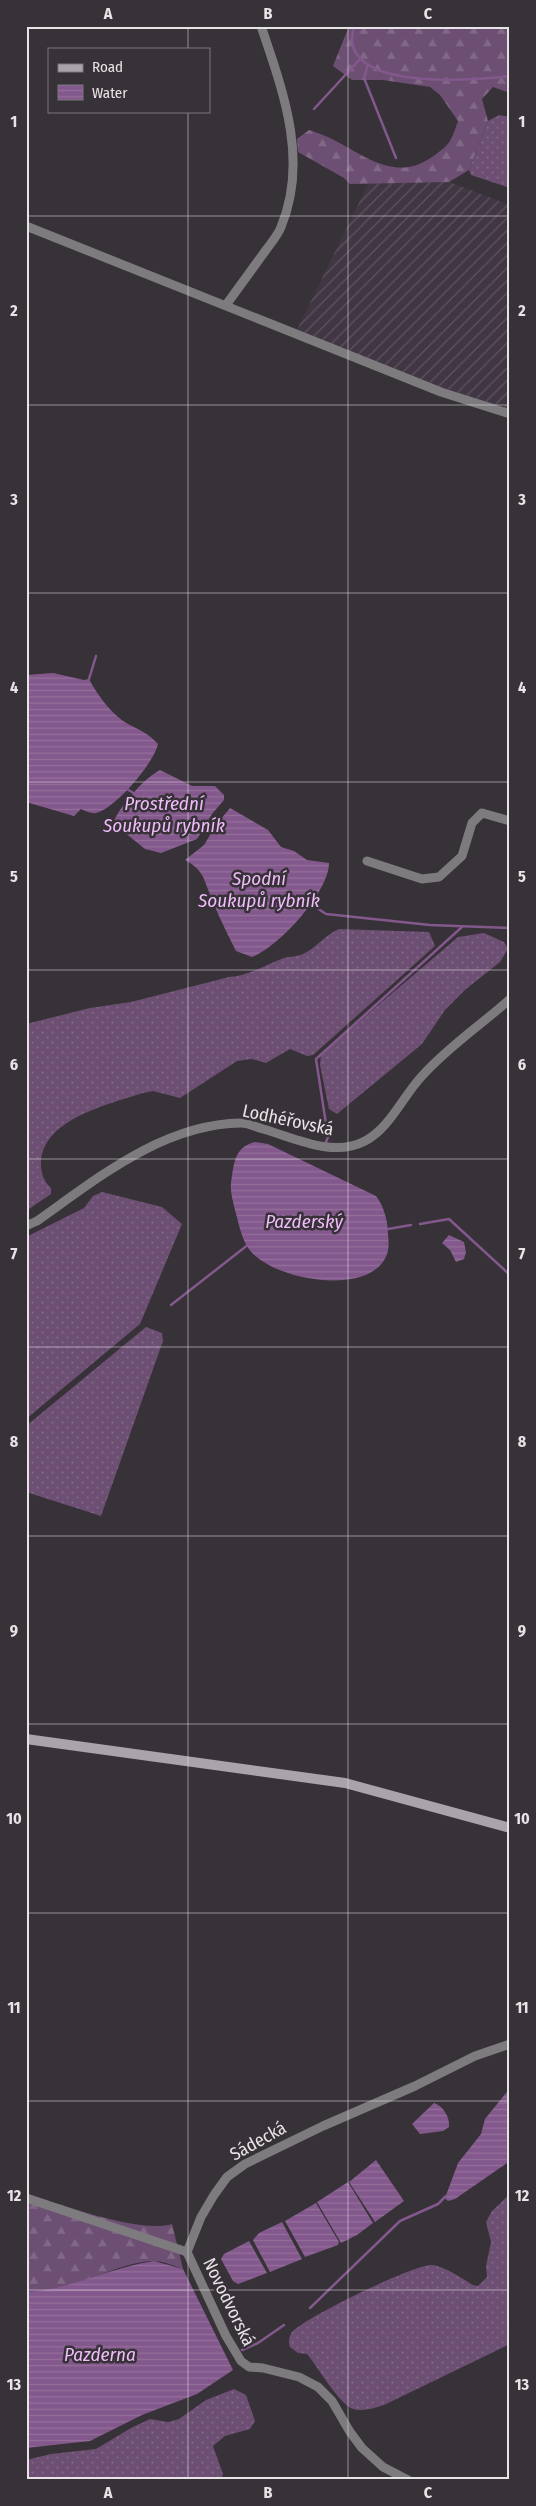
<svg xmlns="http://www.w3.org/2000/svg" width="536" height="2506" viewBox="0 0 536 2506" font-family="'Fira Sans Condensed',sans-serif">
  <defs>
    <pattern id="industrial-furrows" width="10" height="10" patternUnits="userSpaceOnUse" patternTransform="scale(1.25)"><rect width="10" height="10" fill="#413744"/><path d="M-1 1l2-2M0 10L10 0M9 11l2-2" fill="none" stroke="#5c545f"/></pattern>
    <pattern id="grass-dots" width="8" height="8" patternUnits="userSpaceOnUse" patternTransform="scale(1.25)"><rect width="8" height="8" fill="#6d4f73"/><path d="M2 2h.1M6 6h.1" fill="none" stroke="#826887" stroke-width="1.8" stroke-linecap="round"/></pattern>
    <pattern id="forest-firs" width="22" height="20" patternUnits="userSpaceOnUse" patternTransform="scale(1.25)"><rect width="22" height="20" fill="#6d4f73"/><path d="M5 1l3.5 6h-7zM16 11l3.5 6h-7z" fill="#826887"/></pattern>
    <pattern id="water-rules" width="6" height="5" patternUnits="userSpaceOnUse" patternTransform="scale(1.25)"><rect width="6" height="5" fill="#83588c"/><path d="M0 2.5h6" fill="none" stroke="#95709c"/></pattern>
  </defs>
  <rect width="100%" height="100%" fill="#373138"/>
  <polygon fill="url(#industrial-furrows)" points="369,182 449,182 510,205 510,410 444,388 296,332"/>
  <g fill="url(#grass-dots)">
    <polygon points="499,115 510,117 510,188 471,175 469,170 488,121"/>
    <path d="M339,929L429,932L435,946L313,1055L307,1056L290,1049L266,1063L252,1059L237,1061L180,1098L153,1091L143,1093C110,1104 41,1119 41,1164C41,1173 44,1182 51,1188V1194L26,1211V1024L90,1008L131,1002L229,977C248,976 265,965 284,958C290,956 297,957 303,954C316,948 325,935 339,929Z"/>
    <polygon points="484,933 504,942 508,949 500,962 466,989 445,1010 422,1044 337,1114 329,1109 320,1065 321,1054 458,937"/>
    <polygon points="102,1192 162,1207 182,1224 140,1324 26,1419 26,1237 84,1208 93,1196"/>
    <polygon points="146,1327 162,1333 163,1341 101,1516 26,1492 26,1426"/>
    <path d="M510,2194V2344L384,2405C374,2408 363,2412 353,2409C339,2404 317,2366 307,2354L298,2353L290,2347C288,2341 289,2337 292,2332C304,2318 414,2264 432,2265C442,2265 465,2280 473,2285L478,2286L487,2277L486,2266L491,2242L486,2222L492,2211Z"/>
    <polygon points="234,2389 246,2395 255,2421 250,2429 225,2436 213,2446 223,2474 221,2480 26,2480 26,2460 51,2454 96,2449 131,2428 150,2419 168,2422 179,2419 206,2400"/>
  </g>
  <g fill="url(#forest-firs)">
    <path d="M349,26H510V93L493,87L482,99L488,121L469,170L449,182L350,184L344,178L298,152L297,139L309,130C318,133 327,136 334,140C367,157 396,182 432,157C451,144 451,141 458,121L440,95L430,87L383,80H352L333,66Z"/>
    <path d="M26,2193C59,2204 140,2234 172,2224L183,2269C174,2266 164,2261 153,2261C125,2262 99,2277 72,2285C57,2290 42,2291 26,2292Z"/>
  </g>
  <g fill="url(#water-rules)">
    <path d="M53,673L84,680L89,679C98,696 112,715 128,724C140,730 149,734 158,744C154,763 115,809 96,813C91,814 86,811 81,809L74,816L26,802V675Z"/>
    <path d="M160,770L192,786H215L224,795V800L212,814L197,839L161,853L145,849L113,823C120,806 144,778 160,770Z"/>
    <path d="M230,808L268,830L281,847L294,851L307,860L329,863C329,892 279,947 252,957L236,951C224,928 213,904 204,879C201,871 193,864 185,860L204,845L216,825Z"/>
    <path d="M255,1142L268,1144L376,1196C384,1206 388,1222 388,1235C389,1241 389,1249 387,1254C372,1299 266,1280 247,1246C241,1236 238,1221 235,1210C233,1201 230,1192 231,1183C234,1164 234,1147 255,1142Z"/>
    <polygon points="449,1235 464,1242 466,1252 464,1259 456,1262 450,1250 442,1243"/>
    <polygon points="510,2088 510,2161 455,2199 448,2201 445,2198 458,2163 481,2134 485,2119"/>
    <path d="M434,2103C443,2106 450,2117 449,2127L443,2131L420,2134L412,2124Z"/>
    <polygon points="376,2160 404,2201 375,2222 349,2182"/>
    <polygon points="348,2182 373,2223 357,2235 341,2243 317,2202"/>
    <polygon points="316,2203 339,2242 338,2245 305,2257 285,2221"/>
    <polygon points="282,2222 302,2259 270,2272 253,2240 259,2233"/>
    <polygon points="249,2241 267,2273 238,2284 233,2281 221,2259 224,2254"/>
    <path d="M154,2261L183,2269L233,2370L197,2394L142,2415L90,2441L26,2448V2292C71,2290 110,2267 154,2261Z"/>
  </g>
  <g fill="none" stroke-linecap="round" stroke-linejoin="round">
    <g stroke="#83588c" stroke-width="2.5">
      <path d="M354,26C334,93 475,80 510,76"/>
      <polyline points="368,64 364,78 396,158"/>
      <polyline points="314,109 360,59"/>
      <polyline points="89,679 96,656"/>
      <polyline points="125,788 137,795"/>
      <polyline points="204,825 215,834"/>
      <polyline points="308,902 326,914 430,925 510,928"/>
      <polyline points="326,1142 328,1137 316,1059 462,927"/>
      <polyline points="420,1224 449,1219 510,1275"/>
      <polyline points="388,1229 411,1225"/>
      <polyline points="171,1305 249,1244"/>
      <polyline points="310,2308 400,2221 438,2204 446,2196"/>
      <polyline points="242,2350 258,2343 284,2325"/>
    </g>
    <g stroke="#7e7b7f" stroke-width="9">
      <polyline points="26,226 441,392 510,414"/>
      <path d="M226,305C239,287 253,268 266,250C271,243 278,235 281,227C309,160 283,91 261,26"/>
      <polyline points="367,861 422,879 439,877 462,856 472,823 482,813 510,821"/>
      <path d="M26,1226L37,1221C98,1178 163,1124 241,1123C248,1123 256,1127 263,1129C295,1138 333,1158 365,1141C390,1128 403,1096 422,1076C448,1047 481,1025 510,999"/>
      <polyline points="26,2198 187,2252"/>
      <polyline points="187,2252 201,2217 214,2195 227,2177 245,2164 323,2126 415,2086 475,2056 510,2044"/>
      <polyline points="187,2252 226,2336 241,2361 249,2367 263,2368 299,2377 318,2387 332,2401 350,2432 362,2448 383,2467 408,2480"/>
    </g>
    <polyline stroke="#a9a4aa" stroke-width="10" points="26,1739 345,1783 510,1828"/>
  </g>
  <path fill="none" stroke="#e7e3e7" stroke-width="1" stroke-opacity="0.55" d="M188,26V49M348,26V2480M188,111V2480M26,216H510M26,405H510M26,593H510M26,782H510M26,970H510M26,1159H510M26,1347H510M26,1536H510M26,1724H510M26,1913H510M26,2101H510M26,2290H510"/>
  <g text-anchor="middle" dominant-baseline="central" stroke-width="5" stroke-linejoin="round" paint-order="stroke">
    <g font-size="18" fill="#e7e3e7" stroke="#373138">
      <text transform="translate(288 1120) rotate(12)">Lodhéřovská</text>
      <text transform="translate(258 2141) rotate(-29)">Sádecká</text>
      <text transform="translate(229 2302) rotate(64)">Novodvorská</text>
    </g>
    <g font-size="19" font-style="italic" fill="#f0bdfa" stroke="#373138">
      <text x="164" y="803">Prostřední<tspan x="164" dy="22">Soukupů rybník</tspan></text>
      <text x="259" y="878">Spodní<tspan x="259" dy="22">Soukupů rybník</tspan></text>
      <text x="304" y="1221">Pazderský</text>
      <text x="100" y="2354">Pazderna</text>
    </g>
  </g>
  <rect width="536" height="2506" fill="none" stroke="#373138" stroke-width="55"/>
  <rect x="48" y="48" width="162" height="65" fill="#373138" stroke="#7d787e"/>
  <rect x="58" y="64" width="25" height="8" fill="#a9a4aa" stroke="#7d787e"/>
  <text x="92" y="72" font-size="15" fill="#e7e3e7">Road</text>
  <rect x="58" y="85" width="25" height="15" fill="url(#water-rules)" stroke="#7d787e"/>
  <text x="92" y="98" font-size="15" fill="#e7e3e7">Water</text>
  <rect x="28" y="28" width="480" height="2450" fill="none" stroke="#e7e3e7" stroke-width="2"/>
  <g font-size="16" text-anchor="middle" font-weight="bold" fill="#e7e3e7">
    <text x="108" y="19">A</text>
    <text x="268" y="19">B</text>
    <text x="428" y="19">C</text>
    <text x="14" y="127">1</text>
    <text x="522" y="127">1</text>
    <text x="14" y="316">2</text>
    <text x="522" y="316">2</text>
    <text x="14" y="505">3</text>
    <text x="522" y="505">3</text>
    <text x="14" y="693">4</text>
    <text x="522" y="693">4</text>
    <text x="14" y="882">5</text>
    <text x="522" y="882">5</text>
    <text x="14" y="1070">6</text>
    <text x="522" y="1070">6</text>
    <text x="14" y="1259">7</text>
    <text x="522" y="1259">7</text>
    <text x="14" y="1447">8</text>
    <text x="522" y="1447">8</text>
    <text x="14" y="1636">9</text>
    <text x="522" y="1636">9</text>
    <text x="14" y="1824">10</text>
    <text x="522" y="1824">10</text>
    <text x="14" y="2013">11</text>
    <text x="522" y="2013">11</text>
    <text x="14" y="2201">12</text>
    <text x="522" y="2201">12</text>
    <text x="14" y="2390">13</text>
    <text x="522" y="2390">13</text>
    <text x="108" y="2498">A</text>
    <text x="268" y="2498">B</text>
    <text x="428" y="2498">C</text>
  </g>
</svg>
